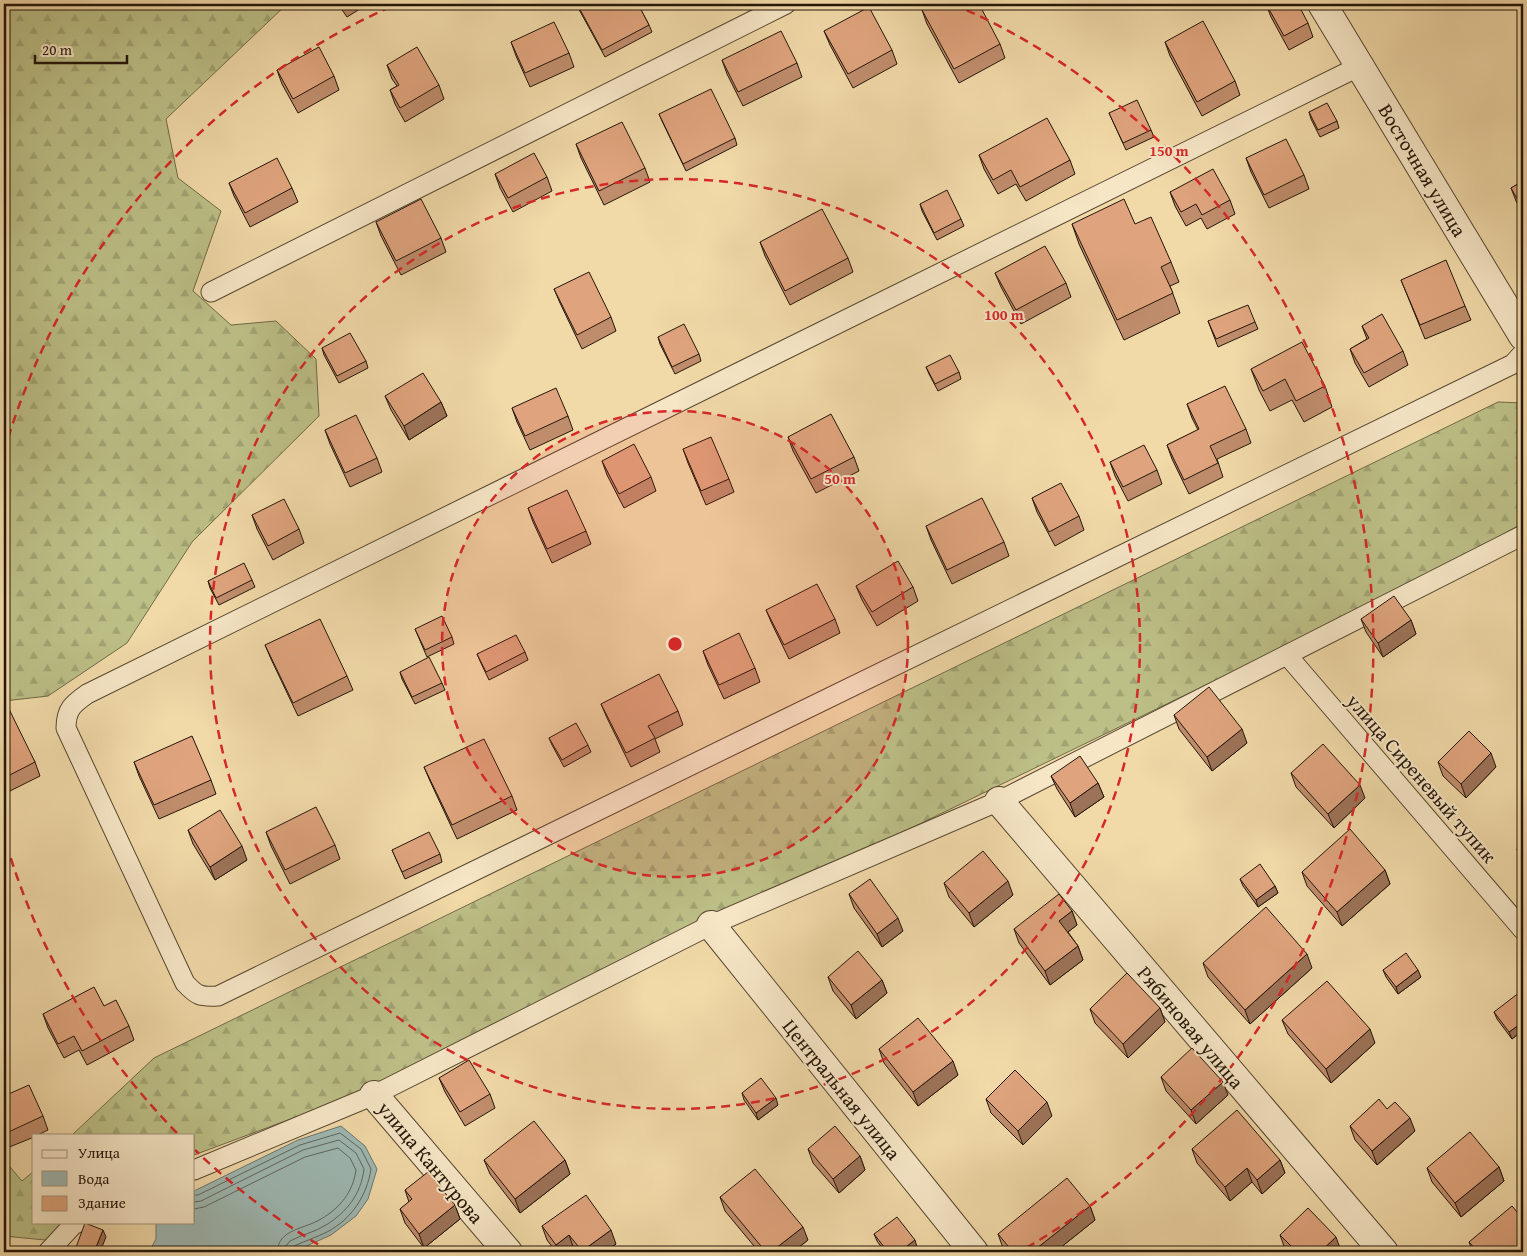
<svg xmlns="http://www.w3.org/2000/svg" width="1527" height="1256" viewBox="0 0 1527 1256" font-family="'Gentium Book Plus',serif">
  <defs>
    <pattern id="forest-firs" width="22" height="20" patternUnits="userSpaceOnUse" patternTransform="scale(1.25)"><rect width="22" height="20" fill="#bcbf86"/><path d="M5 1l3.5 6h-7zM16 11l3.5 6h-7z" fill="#a1a372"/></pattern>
  </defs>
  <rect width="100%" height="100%" fill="#f1d9a8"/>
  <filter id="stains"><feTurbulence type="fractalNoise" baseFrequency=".004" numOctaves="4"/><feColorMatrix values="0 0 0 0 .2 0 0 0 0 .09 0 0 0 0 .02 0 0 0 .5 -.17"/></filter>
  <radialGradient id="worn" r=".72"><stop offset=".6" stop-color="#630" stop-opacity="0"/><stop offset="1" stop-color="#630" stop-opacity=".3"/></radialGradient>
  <g fill="url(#forest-firs)" stroke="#706a48">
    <polygon points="4,4 287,4 166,119 178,178 221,211 193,291 231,325 276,321 316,359 319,416 192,542 127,643 48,696 4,701"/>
    <polygon points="1498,402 1523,403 1523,523 1418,582 382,1085 194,1155 194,1135 72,1135 154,1058"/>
    <polygon points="4,1160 22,1181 34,1171 34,1222 74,1222 45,1240 4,1236"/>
  </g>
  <polygon fill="#9eb8b2" stroke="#6d776e" points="341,1126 365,1146 377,1169 368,1199 356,1216 331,1235 293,1252 151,1252 150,1250 156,1239 156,1222 194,1222 194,1191 298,1140"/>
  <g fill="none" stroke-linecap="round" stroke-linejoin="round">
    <g stroke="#61675e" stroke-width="1">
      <path d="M194,1195H198L300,1145L340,1133L361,1149L371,1169C367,1195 352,1219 327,1232C317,1237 305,1241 294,1246L291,1252"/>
      <path d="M194,1202L201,1201L303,1150L339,1140L356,1153L364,1169C361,1194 347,1212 326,1225C315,1232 301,1235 290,1241L286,1246L285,1252"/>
      <path d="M194,1209L204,1207L305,1157L338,1148L350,1158L356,1170C353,1192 340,1208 321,1219C305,1229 278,1229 277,1252"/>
    </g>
    <g stroke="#574731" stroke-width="21">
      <g id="service">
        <path d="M1360,66L87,694C73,704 66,709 66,728L185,983C197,996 200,997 218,996L1513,364L1523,353"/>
        <polyline points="211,292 786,4"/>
        <polyline points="1287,655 1523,930"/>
        <polyline points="194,1170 374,1095 711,925 999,801 1523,535"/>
        <polyline points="48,1252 73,1225 79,1222"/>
      </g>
    </g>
    <g stroke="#574731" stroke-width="30">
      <g id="minor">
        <polyline points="1322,4 1523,336"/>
        <polyline points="999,801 1384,1252"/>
        <polyline points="711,925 974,1252"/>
        <polyline points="374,1095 508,1252"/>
      </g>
    </g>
    <use href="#service" stroke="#f6e6c6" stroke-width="19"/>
    <use href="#minor" stroke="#f6e6c6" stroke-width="28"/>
  </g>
  <g fill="#c08d6c" stroke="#241609">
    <polygon points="338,4 361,4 363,7 347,17"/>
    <polygon points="576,4 638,4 649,25 652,32 605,57"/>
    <polygon points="1266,4 1308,23 1313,37 1289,50 1271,17"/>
    <polygon points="922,10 1000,44 1005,58 959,83 927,24"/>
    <polygon points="824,31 892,50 897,64 853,88 830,45"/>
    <polygon points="511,42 569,53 574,67 530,87 516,56"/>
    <polygon points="1165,42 1235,81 1240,95 1202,116 1170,56"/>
    <polygon points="722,60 797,63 802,77 743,106 727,74"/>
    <polygon points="387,65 439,85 444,99 405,122 395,104 390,90 397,86 392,79"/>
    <polygon points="277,70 334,76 339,90 298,113 282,84"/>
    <polygon points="1309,112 1337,121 1339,128 1320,137 1311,119"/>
    <polygon points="1109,113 1151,130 1154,137 1126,150"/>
    <polygon points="659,114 735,138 737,145 686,171 662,121"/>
    <polygon points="576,144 645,168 650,182 604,205 581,158"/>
    <polygon points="979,155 1070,160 1075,174 1026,201 1016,184 998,194 984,169"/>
    <polygon points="1246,158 1304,175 1309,189 1269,208 1251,172"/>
    <polygon points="495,174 547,177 552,191 513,212 500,188"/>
    <polygon points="1523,181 1523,214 1516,201 1511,188"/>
    <polygon points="229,183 292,188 298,202 250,227 234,196"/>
    <polygon points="1170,192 1230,200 1235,214 1207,229 1201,218 1186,226 1175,206"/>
    <polygon points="920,204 961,219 964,226 937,240 922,211"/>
    <polygon points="376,222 441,238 446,252 401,275 381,236"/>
    <polygon points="1072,224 1135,224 1171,262 1179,282 1170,286 1180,313 1124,340 1079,244"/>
    <polygon points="760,242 848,258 853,272 790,305 765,256"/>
    <polygon points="995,273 1066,283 1071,297 1021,324 1001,287"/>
    <polygon points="1401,280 1465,306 1471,320 1425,339"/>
    <polygon points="554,289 611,317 616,331 582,349 560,303"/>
    <polygon points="1208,321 1255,322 1258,329 1218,347"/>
    <polygon points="1362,326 1403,351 1408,365 1369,387 1355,363 1350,349 1367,339"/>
    <polygon points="658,337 699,354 701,361 675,374 660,344"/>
    <polygon points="322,348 366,361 368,368 339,383 324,355"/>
    <polygon points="926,367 959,372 961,379 938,391 929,374"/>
    <polygon points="1251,369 1325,386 1332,407 1304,422 1292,400 1270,411 1259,390"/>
    <polygon points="385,396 441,402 447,416 409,440 391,410"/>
    <polygon points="1187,404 1246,429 1251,443 1217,459 1223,477 1189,494 1172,459 1167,445 1198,430 1192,418"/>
    <polygon points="512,408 568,416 573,430 530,450 517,422"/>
    <polygon points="325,430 377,458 382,472 350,487 330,444"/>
    <polygon points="788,437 854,457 859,471 816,493 793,451"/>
    <polygon points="683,449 729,479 734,492 706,505 688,463"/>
    <polygon points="602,461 651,477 656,491 624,508 607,475"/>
    <polygon points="1110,462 1157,470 1162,484 1128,501 1115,476"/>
    <polygon points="1032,498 1079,516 1084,530 1055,546 1037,512"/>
    <polygon points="528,508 586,531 591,544 552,563 533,522"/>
    <polygon points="252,515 299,529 304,543 273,560 257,529"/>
    <polygon points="926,526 1004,542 1009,556 952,584 931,540"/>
    <polygon points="252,580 255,587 219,605 210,588 208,581"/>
    <polygon points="856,586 913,587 918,601 877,626 862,600"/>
    <polygon points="766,610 835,619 840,633 789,659 772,624"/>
    <polygon points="1361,619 1411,620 1416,634 1383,657 1366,632"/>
    <polygon points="415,629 452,637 454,644 427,657"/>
    <polygon points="265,645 347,676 353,690 298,716 271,659"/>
    <polygon points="703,651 755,668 760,682 724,699 708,665"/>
    <polygon points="525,652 528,660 489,680 480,661 477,654"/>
    <polygon points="400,672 442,683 445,690 415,704 402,679"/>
    <polygon points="601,704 678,711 683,725 655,739 660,752 631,767 607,718"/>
    <polygon points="4,709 35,762 40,776 4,794"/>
    <polygon points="1174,715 1247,743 1212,771 1179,729"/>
    <polygon points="549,738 588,745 591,752 564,767 552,745"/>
    <polygon points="134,762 211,780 216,794 159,819 139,776"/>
    <polygon points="1438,762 1496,767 1466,798 1443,776"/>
    <polygon points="424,767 512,796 517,810 457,839 430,781"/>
    <polygon points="1291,773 1365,798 1334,828 1296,787"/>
    <polygon points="1051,776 1098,783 1104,797 1075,817 1057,789"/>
    <polygon points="188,830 247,860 215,880 193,844"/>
    <polygon points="266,832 335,845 340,859 290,884 271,846"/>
    <polygon points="1523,843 1523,861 1519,856 1517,849"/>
    <polygon points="392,850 440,854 442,862 405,879"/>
    <polygon points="1385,870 1390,884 1342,926 1307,886 1302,872"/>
    <polygon points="1240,879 1275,886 1278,893 1258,907 1243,886"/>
    <polygon points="944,883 1013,895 974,927 949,897"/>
    <polygon points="849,894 903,931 882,947 854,908"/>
    <polygon points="1072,911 1077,925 1068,932 1078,946 1083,960 1050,985 1019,943 1014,929"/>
    <polygon points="1203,963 1312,968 1250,1024 1208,977"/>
    <polygon points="1383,970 1421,977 1398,994 1386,977"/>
    <polygon points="828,977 882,980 887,993 856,1019 833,991"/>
    <polygon points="1523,997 1523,1030 1512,1039 1497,1019 1494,1012"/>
    <polygon points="104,1006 129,1026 134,1040 87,1065 79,1050 64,1058 48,1028 43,1014"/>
    <polygon points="1160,1008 1165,1022 1128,1058 1095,1023 1090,1009"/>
    <polygon points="1282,1020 1375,1043 1331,1083 1288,1034"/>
    <polygon points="879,1049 958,1075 918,1106 884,1063"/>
    <polygon points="1161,1077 1228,1095 1196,1124 1166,1091"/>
    <polygon points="439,1078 490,1094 495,1108 465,1126 445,1092"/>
    <polygon points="742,1093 778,1105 758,1120 744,1100"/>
    <polygon points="4,1096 43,1116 48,1130 38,1135 34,1135 34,1137 7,1148 4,1141"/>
    <polygon points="986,1099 1052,1116 1023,1145 991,1113"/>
    <polygon points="1387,1109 1415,1131 1377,1165 1355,1140 1350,1126"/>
    <polygon points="808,1149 860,1156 865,1170 839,1193 813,1163"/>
    <polygon points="1192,1149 1280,1160 1285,1173 1262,1194 1252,1182 1230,1201 1197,1163"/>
    <polygon points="484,1160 565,1160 570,1174 520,1213 490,1174"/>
    <polygon points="1499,1167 1504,1181 1461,1217 1432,1182 1427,1168"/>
    <polygon points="405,1190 455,1205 460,1219 424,1248 405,1223 400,1209 409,1202"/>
    <polygon points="720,1197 808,1240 793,1252 759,1252 725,1211"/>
    <polygon points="1090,1206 1095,1220 1055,1252 1007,1252 1003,1248 998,1234"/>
    <polygon points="542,1226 616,1244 605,1252 577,1252 574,1249 570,1252 556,1252 547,1240"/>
    <polygon points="874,1234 917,1247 911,1252 885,1252 877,1241"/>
    <polygon points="1280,1235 1341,1251 1340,1252 1288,1252 1285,1249"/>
    <polygon points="1469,1242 1523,1252 1473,1252"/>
  </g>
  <g fill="#9c7358" stroke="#241609">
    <polygon points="441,402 447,416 409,440 404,426"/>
    <polygon points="1411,620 1416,634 1383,657 1378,643"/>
    <polygon points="1242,729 1247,743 1212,771 1207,757"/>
    <polygon points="1491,753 1496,767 1466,798 1461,784"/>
    <polygon points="1098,783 1104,797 1075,817 1070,803"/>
    <polygon points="1360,785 1365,798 1334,828 1328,814"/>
    <polygon points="242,846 247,860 215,880 210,867"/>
    <polygon points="1385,870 1390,884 1342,926 1337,912"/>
    <polygon points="1008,881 1013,895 974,927 969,913"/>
    <polygon points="1275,886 1278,893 1258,907 1256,900"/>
    <polygon points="1072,911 1077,925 1064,935 1059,921"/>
    <polygon points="898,918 903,931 882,947 877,934"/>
    <polygon points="1078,946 1083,960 1050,985 1045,971"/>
    <polygon points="1307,954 1312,968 1250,1024 1245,1010"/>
    <polygon points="1418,970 1421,977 1398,994 1396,987"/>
    <polygon points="882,980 887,993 856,1019 851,1005"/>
    <polygon points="1160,1008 1165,1022 1128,1058 1123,1044"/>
    <polygon points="1523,1022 1523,1030 1512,1039 1509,1032"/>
    <polygon points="1370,1029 1375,1043 1331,1083 1326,1069"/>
    <polygon points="953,1061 958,1075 918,1106 913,1092"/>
    <polygon points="1223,1082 1228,1095 1196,1124 1191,1110"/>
    <polygon points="776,1098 778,1105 758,1120 756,1113"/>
    <polygon points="1047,1102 1052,1116 1023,1145 1018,1131"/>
    <polygon points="1410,1118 1415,1131 1377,1165 1372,1151"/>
    <polygon points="860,1156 865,1170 839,1193 833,1179"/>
    <polygon points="565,1160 570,1174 520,1213 515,1199"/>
    <polygon points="1280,1160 1285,1173 1262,1194 1257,1180"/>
    <polygon points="1499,1167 1504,1181 1461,1217 1455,1203"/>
    <polygon points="1247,1168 1252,1182 1230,1201 1225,1187"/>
    <polygon points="455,1205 460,1219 424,1248 419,1234"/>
    <polygon points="1090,1206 1095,1220 1055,1252 1032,1252"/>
    <polygon points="803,1227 808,1240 793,1252 771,1252"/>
    <polygon points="103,1230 106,1237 100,1252 94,1252"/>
    <polygon points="611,1230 616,1244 605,1252 582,1252 582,1251"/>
    <polygon points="569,1235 574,1249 570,1252 558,1252 556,1245"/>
    <polygon points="1336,1237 1341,1251 1340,1252 1320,1252"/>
    <polygon points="915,1240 917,1247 911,1252 899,1252"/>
  </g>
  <g fill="#dfa47d" stroke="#241609">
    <polygon points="340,4 355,4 344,10"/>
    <polygon points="577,4 638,4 649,25 602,50"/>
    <polygon points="933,4 979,4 1000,44 954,69 922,10"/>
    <polygon points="1266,4 1298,4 1308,23 1284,36"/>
    <polygon points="869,7 892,50 848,74 824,31"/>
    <polygon points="1203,21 1235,81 1197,102 1165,42"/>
    <polygon points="554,22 569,53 525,73 511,42"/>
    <polygon points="781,31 797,63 738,92 722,60"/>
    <polygon points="319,47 334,76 293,99 277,70"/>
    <polygon points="417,47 439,85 400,108 390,90 399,85 387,65"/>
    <polygon points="711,89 735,138 683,164 659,114"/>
    <polygon points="1137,100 1151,130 1123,143 1109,113"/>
    <polygon points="1327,103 1337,121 1318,130 1309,112"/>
    <polygon points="1047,118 1070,160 1020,187 1011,170 993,180 979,155"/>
    <polygon points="622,122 645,168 599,191 576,144"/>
    <polygon points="1286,139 1304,175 1264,195 1246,158"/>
    <polygon points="534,153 547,177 508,198 495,174"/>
    <polygon points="277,158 292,188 245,213 229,183"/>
    <polygon points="1213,169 1230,200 1202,215 1196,204 1181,212 1170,192"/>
    <polygon points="1523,181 1523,209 1511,188"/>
    <polygon points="947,190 961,219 934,233 920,204"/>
    <polygon points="421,199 441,238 396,261 376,222"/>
    <polygon points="1124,199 1135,224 1151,217 1171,262 1161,267 1173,293 1117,320 1072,224"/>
    <polygon points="822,209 848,258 785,291 760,242"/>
    <polygon points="1045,246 1066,283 1016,310 995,273"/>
    <polygon points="1446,260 1465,306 1420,325 1401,280"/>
    <polygon points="589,272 611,317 577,335 554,289"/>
    <polygon points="1248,305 1255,322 1216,339 1208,321"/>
    <polygon points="1382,314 1403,351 1364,373 1350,349 1369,338 1362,326"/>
    <polygon points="684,324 699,354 672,367 658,337"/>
    <polygon points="350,333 366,361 337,376 322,348"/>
    <polygon points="1302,342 1325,386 1296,401 1285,379 1263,391 1251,369"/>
    <polygon points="950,355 959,372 935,384 926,367"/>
    <polygon points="423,373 441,402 404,426 385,396"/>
    <polygon points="1225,386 1246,429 1210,446 1218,463 1184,480 1167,445 1199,429 1187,404"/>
    <polygon points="556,388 568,416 525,436 512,408"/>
    <polygon points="831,414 854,457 811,479 788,437"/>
    <polygon points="356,415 377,458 345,473 325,430"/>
    <polygon points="711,437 729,479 701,491 683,449"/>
    <polygon points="634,444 651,477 619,494 602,461"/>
    <polygon points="1144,445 1157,470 1123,487 1110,462"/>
    <polygon points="1061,483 1079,516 1049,532 1032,498"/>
    <polygon points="567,490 586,531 547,549 528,508"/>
    <polygon points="982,498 1004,542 947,570 926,526"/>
    <polygon points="284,499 299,529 268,546 252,515"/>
    <polygon points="898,561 913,587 872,612 856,586"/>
    <polygon points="244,563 252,580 216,598 208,581"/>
    <polygon points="817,584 835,619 784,645 766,610"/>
    <polygon points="1394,596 1411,620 1378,643 1361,619"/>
    <polygon points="442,616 452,637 425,650 415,629"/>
    <polygon points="320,619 347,676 293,703 265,645"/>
    <polygon points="739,633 755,668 719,685 703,651"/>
    <polygon points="516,635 525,652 486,672 477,654"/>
    <polygon points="429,657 442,683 412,697 400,672"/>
    <polygon points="659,674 678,711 648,726 655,738 626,753 601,704"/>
    <polygon points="1209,687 1242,729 1207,757 1174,715"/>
    <polygon points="8,707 35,762 4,778 4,709"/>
    <polygon points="576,723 588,745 562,760 549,738"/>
    <polygon points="1469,731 1491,753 1461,784 1438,762"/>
    <polygon points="192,736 211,780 154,805 134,762"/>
    <polygon points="484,739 512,796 452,825 424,767"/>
    <polygon points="1323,744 1360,785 1328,814 1291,773"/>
    <polygon points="1080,756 1098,783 1070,803 1051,776"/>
    <polygon points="316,807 335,845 285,870 266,832"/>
    <polygon points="220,810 242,846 210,867 188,830"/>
    <polygon points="1350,829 1385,870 1337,912 1302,872"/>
    <polygon points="429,832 440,854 402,872 392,850"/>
    <polygon points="1523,843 1523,857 1517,849"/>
    <polygon points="983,851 1008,881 969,913 944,883"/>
    <polygon points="1260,864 1275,886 1256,900 1240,879"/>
    <polygon points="870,879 898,918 877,934 849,894"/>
    <polygon points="1059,894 1072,911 1059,921 1078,946 1045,971 1014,929"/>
    <polygon points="1266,907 1307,954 1245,1010 1203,963"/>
    <polygon points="858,951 882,980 851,1005 828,977"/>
    <polygon points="1406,953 1418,970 1396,987 1383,970"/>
    <polygon points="1127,973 1160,1008 1123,1044 1090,1009"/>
    <polygon points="1327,981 1370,1029 1326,1069 1282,1020"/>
    <polygon points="94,987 104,1006 116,1000 129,1026 82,1051 74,1036 58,1044 43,1014"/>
    <polygon points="1520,992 1523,997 1523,1022 1509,1032 1494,1012"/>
    <polygon points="918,1018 953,1061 913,1092 879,1049"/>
    <polygon points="1192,1048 1223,1082 1191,1110 1161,1077"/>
    <polygon points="469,1060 490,1094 460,1112 439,1078"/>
    <polygon points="1015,1070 1047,1102 1018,1131 986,1099"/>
    <polygon points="761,1078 776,1098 756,1113 742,1093"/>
    <polygon points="29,1085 43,1116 4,1134 4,1096"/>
    <polygon points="1379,1099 1387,1109 1395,1102 1410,1118 1372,1151 1350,1126"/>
    <polygon points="1237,1110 1280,1160 1257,1180 1247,1168 1225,1187 1192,1149"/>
    <polygon points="534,1121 565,1160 515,1199 484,1160"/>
    <polygon points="835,1126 860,1156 833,1179 808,1149"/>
    <polygon points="1470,1132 1499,1167 1455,1203 1427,1168"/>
    <polygon points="755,1169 803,1227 771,1252 766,1252 720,1197"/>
    <polygon points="428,1172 455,1205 419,1234 400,1209 412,1199 405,1190"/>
    <polygon points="1067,1178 1090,1206 1032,1252 1013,1252 998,1234"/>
    <polygon points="586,1195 611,1230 582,1251 569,1235 556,1245 542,1226"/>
    <polygon points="1512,1206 1523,1219 1523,1252 1478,1252 1469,1242"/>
    <polygon points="1308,1208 1336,1237 1320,1252 1297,1252 1280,1235"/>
    <polygon points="897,1217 915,1240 899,1252 888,1252 874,1234"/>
    <polygon points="85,1223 103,1230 94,1252 81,1252 75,1250"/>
  </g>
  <circle cx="675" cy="644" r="233" fill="#d62828" fill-opacity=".12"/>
  <g fill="none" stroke="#d62828" stroke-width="2.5" stroke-dasharray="9 6">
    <circle cx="675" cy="644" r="233"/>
    <circle cx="675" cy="644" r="465"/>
    <path d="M331 1252A698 698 0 0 1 195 1150M177 1133A698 698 0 0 1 4 836M4 452A698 698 0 0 1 397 4M953 4A698 698 0 0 1 1019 1252"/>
  </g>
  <g text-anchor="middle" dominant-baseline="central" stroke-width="4" stroke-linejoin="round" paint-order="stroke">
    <g font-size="20" fill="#241609" stroke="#f6e6c6">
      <text transform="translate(1423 170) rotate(59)">Восточная улица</text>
      <text transform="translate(1422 778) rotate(49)">улица Сиреневый тупик</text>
      <text transform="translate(1191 1027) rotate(50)">Рябиновая улица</text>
      <text transform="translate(842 1089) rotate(51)">Центральная улица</text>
      <text transform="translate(431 1162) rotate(50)">улица Кантурова</text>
    </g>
  </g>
  <circle cx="675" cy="644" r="8" fill="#d62828" stroke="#f6e6c6" stroke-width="2.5"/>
  <g font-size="15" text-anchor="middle" font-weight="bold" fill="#d62828" stroke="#f6e6c6" stroke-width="4" stroke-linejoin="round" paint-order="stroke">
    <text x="1169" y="156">150 m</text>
    <text x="1004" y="320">100 m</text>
    <text x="840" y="484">50 m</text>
  </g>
  <rect width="1527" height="1256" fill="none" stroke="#f1d9a8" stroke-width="20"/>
  <rect x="5" y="5" width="1517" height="1246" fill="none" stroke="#241609" stroke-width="2.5"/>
  <rect x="10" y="10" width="1507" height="1236" fill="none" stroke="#241609"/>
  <rect x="32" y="1134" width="162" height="90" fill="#f6e6c6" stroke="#a2937a"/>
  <rect x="42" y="1150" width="25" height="8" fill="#f6e6c6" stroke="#a2937a"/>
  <text x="78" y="1158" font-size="15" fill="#241609">Улица</text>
  <rect x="42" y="1171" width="25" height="15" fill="#9eb8b2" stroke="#a2937a"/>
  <text x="78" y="1184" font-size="15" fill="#241609">Вода</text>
  <rect x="42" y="1196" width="25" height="15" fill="#dfa47d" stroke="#a2937a"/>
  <text x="78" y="1208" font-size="15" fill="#241609">Здание</text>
  <path d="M35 55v8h92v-8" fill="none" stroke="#241609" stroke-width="2.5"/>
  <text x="42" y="55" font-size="15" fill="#241609" stroke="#f6e6c6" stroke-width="4" paint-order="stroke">20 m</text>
  <rect width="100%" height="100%" filter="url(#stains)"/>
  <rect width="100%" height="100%" fill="url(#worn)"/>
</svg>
